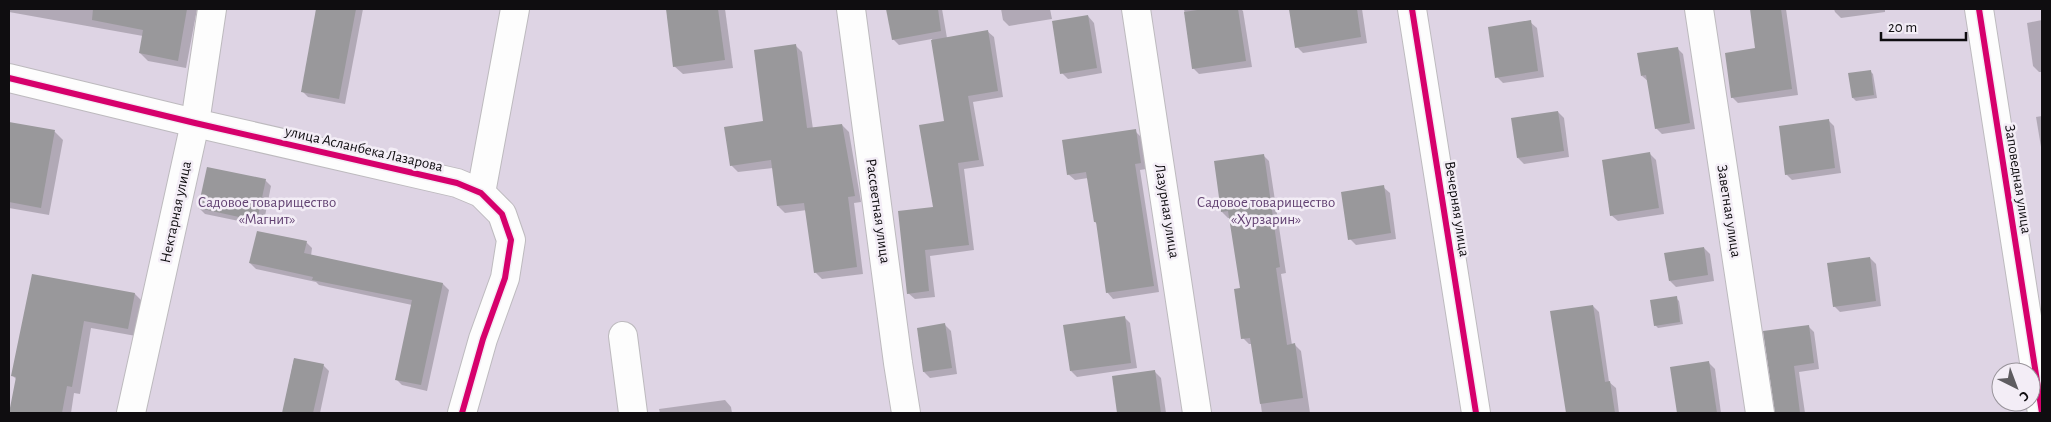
<svg xmlns="http://www.w3.org/2000/svg" width="2051" height="422" viewBox="0 0 2051 422" font-family="'Alegreya Sans',sans-serif">
  <rect width="100%" height="100%" fill="#f2eff4"/>
  <path fill="#ded4e4" fill-rule="evenodd" d="M9,9H2042V413H9ZM2001,372H2031V402H2001Z"/>
  <g fill="#0003">
    <polygon points="9,9 197,9 186,68 148,61 140,53 143,36 9,12"/>
    <polygon points="317,9 363,9 345,104 308,97 302,91"/>
    <polygon points="667,9 725,9 733,68 683,74 674,66"/>
    <polygon points="888,9 942,9 947,38 987,31 994,37 1003,97 973,102 984,166 964,169 974,250 930,256 935,297 915,299 908,293 934,208 946,122 932,39 899,45 893,39"/>
    <polygon points="1001,9 1050,9 1052,19 1009,26 1003,20"/>
    <polygon points="1184,9 1241,9 1243,11 1252,67 1199,74 1193,68"/>
    <polygon points="1291,9 1362,9 1367,43 1303,53 1297,47"/>
    <polygon points="1751,9 1786,9 1798,95 1738,103 1732,97 1756,49"/>
    <polygon points="1834,9 1885,9 1885,12 1841,18 1835,12"/>
    <polygon points="1088,16 1094,23 1102,73 1068,79 1062,73"/>
    <polygon points="2042,20 2042,72 2039,72 2033,66 2027,23"/>
    <polygon points="1530,22 1537,28 1544,77 1503,83 1497,77"/>
    <polygon points="795,45 802,52 813,129 842,125 849,132 861,202 854,203 863,274 822,279 815,272 807,210 785,213 778,206 773,168 738,172 731,165 764,122"/>
    <polygon points="1677,48 1683,54 1695,129 1662,134 1656,128 1649,82 1642,76"/>
    <polygon points="1870,71 1873,74 1877,98 1856,101 1853,98"/>
    <polygon points="1558,112 1564,118 1569,157 1524,164 1518,158"/>
    <polygon points="2042,116 2042,153 2036,117"/>
    <polygon points="1828,120 1834,126 1841,173 1792,180 1786,174"/>
    <polygon points="9,123 55,132 63,140 49,215 9,208"/>
    <polygon points="1135,131 1141,137 1146,169 1140,170 1159,292 1113,299 1107,292 1097,224 1095,222 1088,178 1075,180 1068,174"/>
    <polygon points="1650,154 1656,160 1664,214 1618,221 1611,215"/>
    <polygon points="1263,155 1269,161 1286,273 1281,274 1292,345 1295,345 1301,351 1310,413 1262,413 1252,344 1249,344 1243,338 1241,289 1231,218 1228,218 1222,212"/>
    <polygon points="265,180 271,186 263,226 205,214 199,208"/>
    <polygon points="1383,187 1390,193 1396,239 1356,245 1350,239"/>
    <polygon points="306,242 312,248 311,256 443,284 449,290 427,391 402,385 396,379 412,305 319,285 316,282 256,269 250,263"/>
    <polygon points="1704,248 1710,254 1714,281 1676,287 1670,281"/>
    <polygon points="1870,258 1876,264 1881,306 1840,312 1834,306"/>
    <polygon points="33,276 135,294 142,301 136,336 91,328 80,394 74,393 71,413 10,413 17,380 13,376"/>
    <polygon points="1676,298 1679,301 1683,324 1658,328 1655,325"/>
    <polygon points="1593,306 1599,312 1609,382 1616,388 1619,413 1567,413 1551,312"/>
    <polygon points="1124,317 1130,323 1137,368 1077,377 1071,371"/>
    <polygon points="945,325 951,331 957,374 930,378 924,372"/>
    <polygon points="1808,326 1814,332 1819,369 1799,372 1805,413 1776,413"/>
    <polygon points="294,359 323,365 329,371 320,413 283,413"/>
    <polygon points="1709,363 1715,369 1721,413 1678,413 1671,368"/>
    <polygon points="1155,372 1161,378 1166,413 1119,413 1114,378"/>
    <polygon points="725,400 731,407 732,413 660,413 659,409"/>
  </g>
  <g fill="#99989b">
    <polygon points="93,9 187,9 178,61 139,53 143,30 92,20"/>
    <polygon points="316,9 356,9 339,99 301,92"/>
    <polygon points="666,9 718,9 725,60 673,67"/>
    <polygon points="886,9 938,9 941,31 892,40"/>
    <polygon points="1204,9 1238,9 1246,61 1192,69 1184,12"/>
    <polygon points="1289,9 1357,9 1361,37 1295,48"/>
    <polygon points="1750,9 1781,9 1792,89 1731,98 1725,53 1755,48"/>
    <polygon points="1088,15 1097,68 1060,74 1052,21"/>
    <polygon points="1531,20 1538,71 1495,78 1488,27"/>
    <polygon points="988,30 998,91 968,96 979,160 958,163 969,245 925,250 929,291 907,294 898,211 933,207 919,125 944,121 931,40"/>
    <polygon points="796,44 807,128 842,124 855,196 848,197 857,267 814,273 804,203 777,206 771,160 730,166 724,127 763,121 754,50"/>
    <polygon points="1678,47 1690,123 1655,129 1646,75 1641,76 1637,53"/>
    <polygon points="1871,70 1874,95 1852,98 1848,73"/>
    <polygon points="1558,111 1564,151 1517,158 1511,118"/>
    <polygon points="1829,119 1835,168 1785,175 1779,126"/>
    <polygon points="9,122 55,130 41,208 9,202"/>
    <polygon points="1136,129 1141,163 1135,164 1154,286 1106,293 1096,222 1094,222 1086,172 1067,175 1062,140"/>
    <polygon points="1650,152 1659,208 1610,216 1602,160"/>
    <polygon points="1264,154 1280,267 1276,268 1287,345 1295,343 1303,398 1260,404 1250,338 1241,339 1234,289 1240,288 1228,211 1221,212 1214,161"/>
    <polygon points="207,167 266,179 257,221 198,208"/>
    <polygon points="1384,185 1391,233 1348,240 1341,192"/>
    <polygon points="257,231 307,241 304,253 443,283 421,385 395,380 412,300 312,280 313,277 249,263"/>
    <polygon points="1704,247 1708,275 1669,281 1664,253"/>
    <polygon points="1870,257 1876,301 1833,307 1827,263"/>
    <polygon points="32,274 135,293 128,329 84,321 72,387 67,386 62,413 9,413 16,377 11,376"/>
    <polygon points="1677,296 1680,322 1654,326 1650,300"/>
    <polygon points="1593,305 1605,382 1610,381 1615,413 1566,413 1550,311"/>
    <polygon points="1125,316 1131,363 1070,371 1063,325"/>
    <polygon points="945,323 952,368 923,372 917,328"/>
    <polygon points="1809,325 1814,363 1794,366 1800,413 1775,413 1763,331"/>
    <polygon points="294,358 324,364 313,413 282,413"/>
    <polygon points="1709,361 1717,413 1677,413 1670,367"/>
    <polygon points="1155,370 1161,413 1117,413 1112,376"/>
  </g>
  <g fill="none" stroke-linecap="round" stroke-linejoin="round">
    <g stroke="#bdbabe" stroke-width="30">
      <g id="minor">
        <polyline points="851,9 898,363 906,413"/>
        <polyline points="1136,9 1197,413"/>
        <polyline points="1412,9 1476,413"/>
        <polyline points="1699,9 1760,413"/>
        <polyline points="1979,9 2042,413"/>
        <polyline points="9,78 195,123 457,183 481,193 502,214 511,240 505,278 483,339 462,413"/>
        <polyline points="481,193 515,9"/>
        <polyline points="623,336 633,413"/>
        <polyline points="131,413 195,123 212,9"/>
      </g>
    </g>
    <use href="#minor" stroke="#fdfdfd" stroke-width="28"/>
    <g stroke="#f3edf6" stroke-width="9">
      <g id="cycleway">
        <polyline points="1412,9 1476,413"/>
        <polyline points="1979,9 2042,413"/>
        <polyline points="9,78 195,123 457,183 481,193 502,214 511,240 505,278 483,339 462,413"/>
      </g>
    </g>
    <use href="#cycleway" stroke="#d6006c" stroke-width="6"/>
  </g>
  <g text-anchor="middle" dominant-baseline="central" stroke-width="5" stroke-linejoin="round" paint-order="stroke">
    <g font-size="15" fill="#0f0d10" stroke="#f3edf6">
      <text transform="translate(364 149) rotate(13)">улица Асланбека Лазарова</text>
      <text transform="translate(2018 179) rotate(81)">Заповедная улица</text>
      <text transform="translate(1457 209) rotate(81)">Вечерняя улица</text>
      <text transform="translate(878 211) rotate(82)">Рассветная улица</text>
      <text transform="translate(1167 211) rotate(81)">Лазурная улица</text>
      <text transform="translate(1729 211) rotate(81)">Заветная улица</text>
      <text transform="translate(176 212) rotate(-78)">Нектарная улица</text>
    </g>
    <g font-size="15" fill="#634373" stroke="#f3edf6">
      <text x="267" y="202">Садовое товарищество<tspan x="267" dy="17">«Магнит»</tspan></text>
      <text x="1266" y="202">Садовое товарищество<tspan x="1266" dy="17">«Хурзарин»</tspan></text>
    </g>
  </g>
  <rect width="2051" height="422" fill="none" stroke="#0f0d10" stroke-width="20"/>
  <g transform="translate(2016 387) rotate(138)"><circle r="24" fill="#f3edf6" stroke="#98939a"/>
  <path d="M0-4L9 19L0 12L-9 19Z" fill="#5e5c60"/>
  <text y="-8" font-size="14" font-weight="bold" text-anchor="middle" fill="#0f0d10">С</text>
  </g>
  <path d="M1881 32v8h85v-8" fill="none" stroke="#0f0d10" stroke-width="2.5"/>
  <text x="1888" y="32" font-size="15" fill="#0f0d10" stroke="#f3edf6" stroke-width="4" paint-order="stroke">20 m</text>
</svg>
